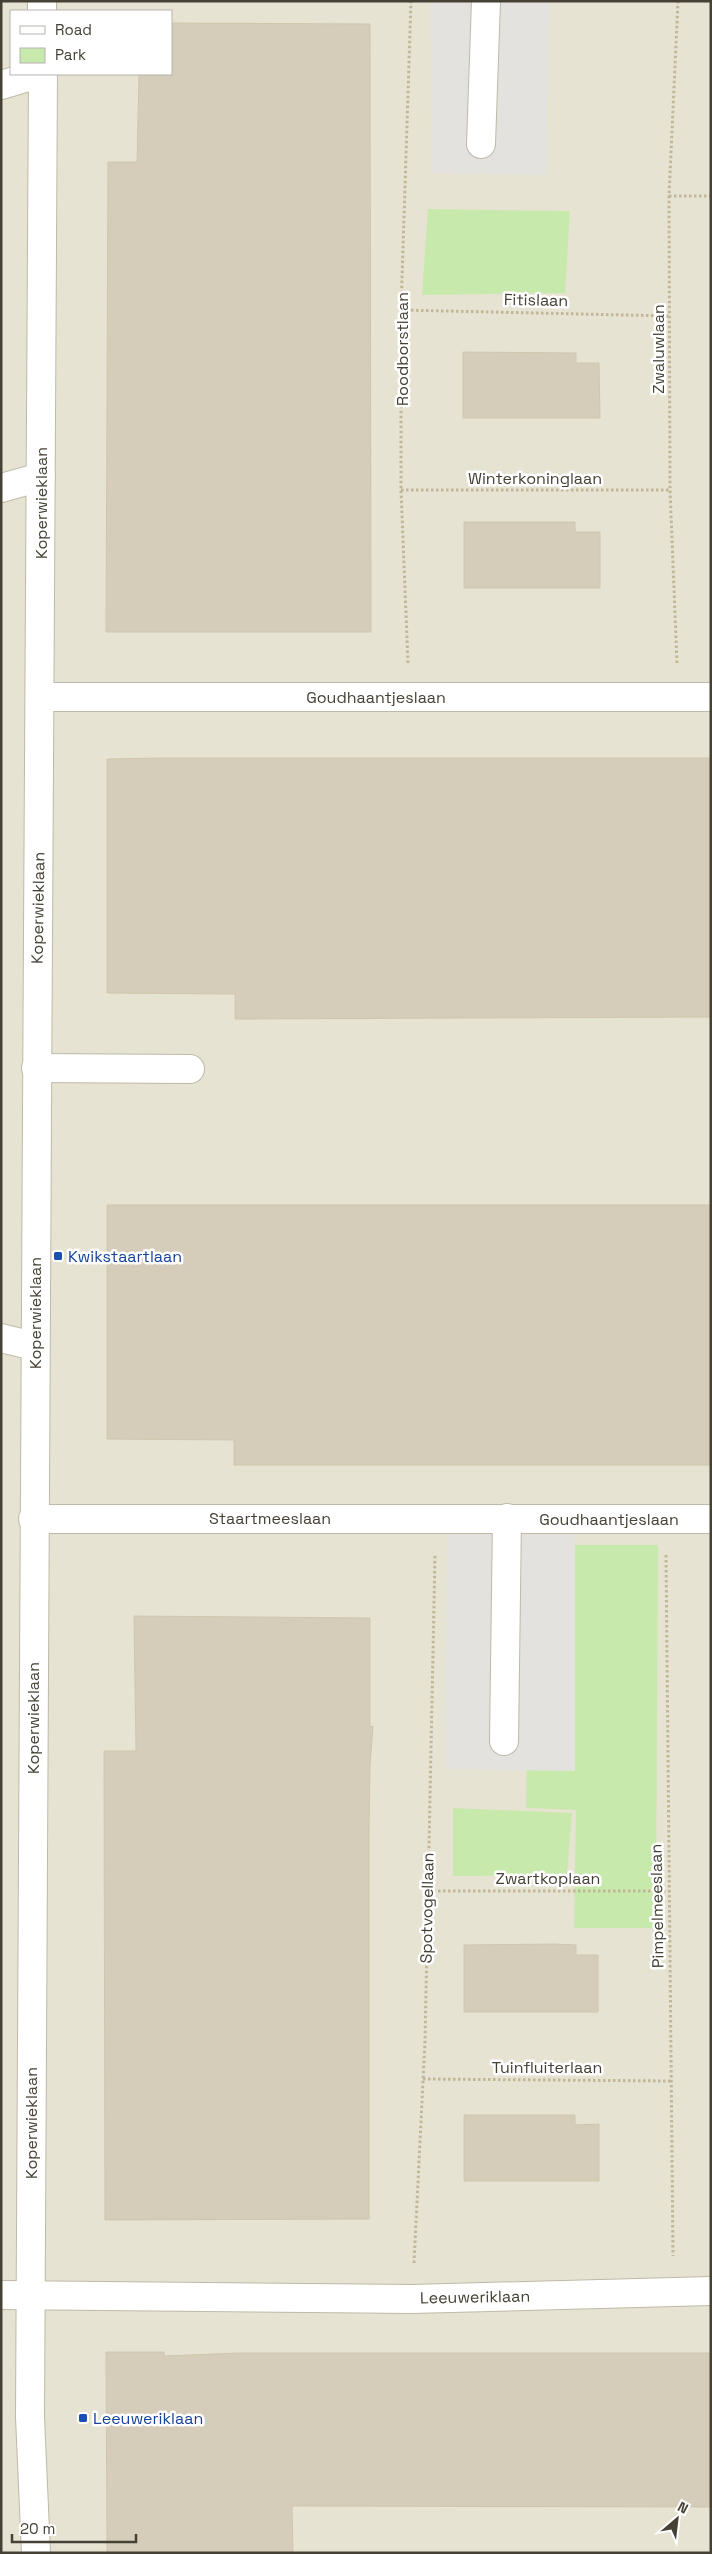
<svg xmlns="http://www.w3.org/2000/svg" width="712" height="2554" viewBox="0 0 712 2554" font-family="'Space Grotesk',sans-serif">
  <rect width="100%" height="100%" fill="#f3f0e5"/>
  <path fill="#e7e3d3" fill-rule="evenodd" d="M1,1H711V2553H1ZM11,11H171V74H11Z"/>
  <g fill="#c8e9ac">
    <polygon points="428,209 570,211 565,293 422,295"/>
    <polygon points="529,1545 658,1545 656,1928 574,1928 576,1810 526,1808"/>
    <polygon points="453,1808 572,1813 567,1875 453,1876"/>
  </g>
  <g fill="#e4e2de">
    <polygon points="430,1 549,1 546,175 432,173"/>
    <polygon points="447,1530 575,1534 575,1771 445,1769"/>
  </g>
  <g fill="#d5cdba" stroke="#d0c6ad">
    <polygon points="171,23 370,24 371,632 106,632 108,162 137,162 139,74 171,74"/>
    <polygon points="463,352 576,353 576,363 599,363 600,418 463,418"/>
    <polygon points="464,522 575,522 575,532 600,532 600,588 464,588"/>
    <polygon points="165,758 711,758 711,1017 235,1019 235,994 107,993 107,759"/>
    <polygon points="107,1205 711,1205 711,1465 234,1465 234,1440 107,1439"/>
    <polygon points="134,1616 370,1618 370,1727 373,1726 370,1765 369,1830 369,2219 105,2220 104,1751 136,1751"/>
    <polygon points="554,1944 576,1945 576,1955 598,1955 598,2012 464,2012 464,1945"/>
    <polygon points="464,2115 575,2115 575,2125 599,2124 599,2181 464,2181"/>
    <polygon points="106,2352 164,2352 164,2356 239,2353 711,2353 711,2507 292,2506 293,2553 107,2553"/>
  </g>
  <g fill="none" stroke-linecap="round" stroke-linejoin="round">
    <g stroke="#bfb9a7" stroke-width="30">
      <g id="minor">
        <polyline points="42,1 42,11"/>
        <polyline points="1,85 38,74"/>
        <polyline points="481,144 486,1"/>
        <polyline points="1,488 41,477"/>
        <polyline points="41,697 711,697"/>
        <polyline points="36,1068 190,1069"/>
        <polyline points="1,1338 34,1346"/>
        <polyline points="33,1519 711,1519"/>
        <polyline points="504,1741 507,1518"/>
        <polyline points="1,2295 412,2299 711,2291"/>
        <path d="M36,2553L30,2417C33,1636 39,855 43,74"/>
      </g>
    </g>
    <g stroke="#c1b698" stroke-width="3" stroke-dasharray="2.5 2.5" stroke-linecap="butt">
      <polyline points="669,196 711,196"/>
      <polyline points="401,310 670,316"/>
      <polyline points="401,490 670,490"/>
      <polyline points="408,663 401,490 401,310 411,1"/>
      <polyline points="677,663 670,490 669,196 678,1"/>
      <polyline points="666,1555 673,2256"/>
      <polyline points="428,1891 669,1891"/>
      <polyline points="423,2079 671,2081"/>
      <polyline points="414,2263 425,2041 435,1555"/>
    </g>
    <use href="#minor" stroke="#fff" stroke-width="28"/>
  </g>
  <g fill="#1a4fb4" stroke="#fff" stroke-width="2">
    <rect x="53" y="1251" width="10" height="10" rx="2.5"/>
    <rect x="78" y="2413" width="10" height="10" rx="2.5"/>
  </g>
  <g text-anchor="middle" dominant-baseline="central" stroke-width="5" stroke-linejoin="round" paint-order="stroke">
    <g font-size="16" fill="#464135" stroke="#fff">
      <text transform="translate(536 300) rotate(1)">Fitislaan</text>
      <text transform="translate(402 349) rotate(-90)">Roodborstlaan</text>
      <text transform="translate(658 349) rotate(-90)">Zwaluwlaan</text>
      <text x="535" y="478">Winterkoninglaan</text>
      <text transform="translate(41 503) rotate(-90)">Koperwieklaan</text>
      <text x="376" y="697">Goudhaantjeslaan</text>
      <text transform="translate(38 908) rotate(-89)">Koperwieklaan</text>
      <text transform="translate(35 1313) rotate(-90)">Koperwieklaan</text>
      <text x="270" y="1518">Staartmeeslaan</text>
      <text x="609" y="1519">Goudhaantjeslaan</text>
      <text transform="translate(33 1718) rotate(-90)">Koperwieklaan</text>
      <text x="548" y="1878">Zwartkoplaan</text>
      <text transform="translate(657 1906) rotate(-91)">Pimpelmeeslaan</text>
      <text transform="translate(427 1908) rotate(-89)">Spotvogellaan</text>
      <text x="547" y="2067">Tuinfluiterlaan</text>
      <text transform="translate(31 2123) rotate(-90)">Koperwieklaan</text>
      <text transform="translate(475 2297) rotate(-1)">Leeuweriklaan</text>
    </g>
    <g font-size="16" fill="#164399" stroke="#fff" text-anchor="start">
      <text x="68" y="1256">Kwikstaartlaan</text>
      <text x="93" y="2418">Leeuweriklaan</text>
    </g>
  </g>
  <rect width="712" height="2554" fill="none" stroke="#464135" stroke-width="5"/>
  <rect x="10" y="10" width="162" height="65" fill="#ffffff" stroke="#b5b3ae"/>
  <rect x="20" y="26" width="25" height="8" fill="#ffffff" stroke="#b5b3ae"/>
  <text x="55" y="35" font-size="15" fill="#464135">Road</text>
  <rect x="20" y="48" width="25" height="15" fill="#c8e9ac" stroke="#b5b3ae"/>
  <text x="55" y="60" font-size="15" fill="#464135">Park</text>
  <g transform="translate(677 2519) rotate(28)" stroke="#ffffff" stroke-width="4" paint-order="stroke">
  <path d="M0-4L9 19L0 12L-9 19Z" fill="#464135"/>
  <text y="-8" font-size="14" font-weight="bold" text-anchor="middle" fill="#464135">N</text>
  </g>
  <path d="M12 2534v8h124v-8" fill="none" stroke="#464135" stroke-width="2.5"/>
  <text x="20" y="2534" font-size="15" fill="#464135" stroke="#ffffff" stroke-width="4" paint-order="stroke">20 m</text>
</svg>
